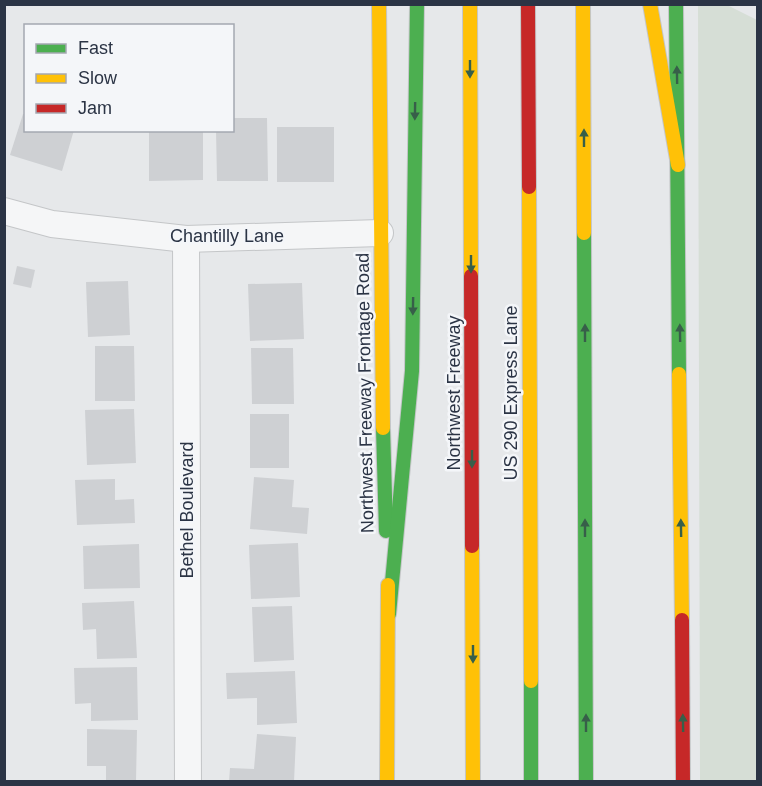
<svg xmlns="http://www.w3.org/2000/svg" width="762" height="786" viewBox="0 0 762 786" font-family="Arial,sans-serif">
  <rect width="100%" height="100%" fill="#e6e8ea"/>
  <polygon fill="#d6ded6" points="698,5 729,6 757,20 757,781 700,781"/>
  <g fill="#ced0d3">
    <polygon points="23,114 26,114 26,130 74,130 62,171 10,155"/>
    <polygon points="232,118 267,118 268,181 217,181 216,130 232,130"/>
    <rect x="277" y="127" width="57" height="55"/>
    <polygon points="149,130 203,130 203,180 149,181"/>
    <polygon points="17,266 35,270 31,288 13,284"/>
    <polygon points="128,281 130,335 88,337 86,282"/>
    <polygon points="302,283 304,339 250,341 248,284"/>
    <polygon points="95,346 134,346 135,401 95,401"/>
    <polygon points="251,348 293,348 294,404 252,404"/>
    <polygon points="134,409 136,463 87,465 85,410"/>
    <rect x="250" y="414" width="39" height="54"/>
    <polygon points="254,477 294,480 292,507 309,508 307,534 250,529"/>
    <polygon points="115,479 115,500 134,499 135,523 77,525 75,480"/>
    <polygon points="298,543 300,597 251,599 249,545"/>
    <polygon points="139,544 140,588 84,589 83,546"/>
    <polygon points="134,601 137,658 97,659 96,629 83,630 82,603"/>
    <polygon points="292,606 294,660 254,662 252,607"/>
    <polygon points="137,667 138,720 91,721 91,703 75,704 74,668"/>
    <polygon points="295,671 297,723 257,725 257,698 227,699 226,673"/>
    <polygon points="87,729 137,730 136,782 106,782 106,766 87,766"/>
    <polygon points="257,734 296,737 294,782 229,782 230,768 254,769"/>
  </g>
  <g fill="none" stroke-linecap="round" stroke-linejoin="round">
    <g stroke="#c4c6c8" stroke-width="28">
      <g id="street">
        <polyline points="4,211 52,224 186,239 380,233"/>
        <polyline points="186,239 188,782"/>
      </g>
    </g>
    <g stroke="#c4c6c8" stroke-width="16">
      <g id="fast">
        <polyline points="676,4 679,374"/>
        <polyline points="584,233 586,782"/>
        <polyline points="383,428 386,531"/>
        <polyline points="389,614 412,371 417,4"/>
        <polyline points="531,681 531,782"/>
      </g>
    </g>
    <g stroke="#c4c6c8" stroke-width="16">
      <g id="slow">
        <polyline points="379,4 383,428"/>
        <polyline points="470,4 471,276"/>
        <polyline points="583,4 584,233"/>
        <polyline points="650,4 678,165"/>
        <polyline points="529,187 531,681"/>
        <polyline points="679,374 682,620"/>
        <polyline points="472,546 473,782"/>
        <polyline points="387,782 388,585"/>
      </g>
    </g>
    <g stroke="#c4c6c8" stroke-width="16">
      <g id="jam">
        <polyline points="528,4 529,187"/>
        <polyline points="471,276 472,546"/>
        <polyline points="682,620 683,782"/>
      </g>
    </g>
    <use href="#street" stroke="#f5f6f7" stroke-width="26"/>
    <use href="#fast" stroke="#4caf50" stroke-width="14"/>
    <use href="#slow" stroke="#ffc107" stroke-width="14"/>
    <use href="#jam" stroke="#c62828" stroke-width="14"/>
  </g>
  <defs><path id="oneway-solid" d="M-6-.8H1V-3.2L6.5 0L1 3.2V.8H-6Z" transform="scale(1.5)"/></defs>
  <g fill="#375f49">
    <use href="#oneway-solid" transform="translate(470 69) rotate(90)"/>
    <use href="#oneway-solid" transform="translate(677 75) rotate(-91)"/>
    <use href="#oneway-solid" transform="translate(415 111) rotate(91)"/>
    <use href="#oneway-solid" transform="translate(584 138) rotate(-90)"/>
    <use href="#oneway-solid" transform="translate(471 264) rotate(90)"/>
    <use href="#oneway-solid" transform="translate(413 306) rotate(91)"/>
    <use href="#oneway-solid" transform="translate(585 333) rotate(-90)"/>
    <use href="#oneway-solid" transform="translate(680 333) rotate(-91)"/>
    <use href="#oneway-solid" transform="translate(472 459) rotate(90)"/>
    <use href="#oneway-solid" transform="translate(585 528) rotate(-90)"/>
    <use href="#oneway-solid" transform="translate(681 528) rotate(-91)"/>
    <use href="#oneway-solid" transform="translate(473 654) rotate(90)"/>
    <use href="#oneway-solid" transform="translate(586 723) rotate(-90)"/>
    <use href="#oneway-solid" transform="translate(683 723) rotate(-91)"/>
  </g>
  <g text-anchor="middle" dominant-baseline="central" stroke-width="5" stroke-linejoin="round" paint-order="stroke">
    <g font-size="18" fill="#2b3445" stroke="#f4f6f9">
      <text x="227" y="236">Chantilly Lane</text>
      <text transform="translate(365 393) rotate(-91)">Northwest Freeway Frontage Road</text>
      <text transform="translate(454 393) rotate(-90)">Northwest Freeway</text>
      <text transform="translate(511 393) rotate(-90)">US 290 Express Lane</text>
      <text transform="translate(187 510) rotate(-90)">Bethel Boulevard</text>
    </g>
  </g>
  <rect width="762" height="786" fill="none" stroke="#2b3445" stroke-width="12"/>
  <rect x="24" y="24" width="210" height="108" fill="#f4f6f9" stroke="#a4a8b1" stroke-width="1.5"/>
  <rect x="36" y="44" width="30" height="9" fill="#4caf50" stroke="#a4a8b1" stroke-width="1.5"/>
  <text x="78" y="54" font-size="18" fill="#2b3445">Fast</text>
  <rect x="36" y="74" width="30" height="9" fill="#ffc107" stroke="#a4a8b1" stroke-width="1.5"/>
  <text x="78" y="84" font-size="18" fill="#2b3445">Slow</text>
  <rect x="36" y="104" width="30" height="9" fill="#c62828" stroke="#a4a8b1" stroke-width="1.5"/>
  <text x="78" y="114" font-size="18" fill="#2b3445">Jam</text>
</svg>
